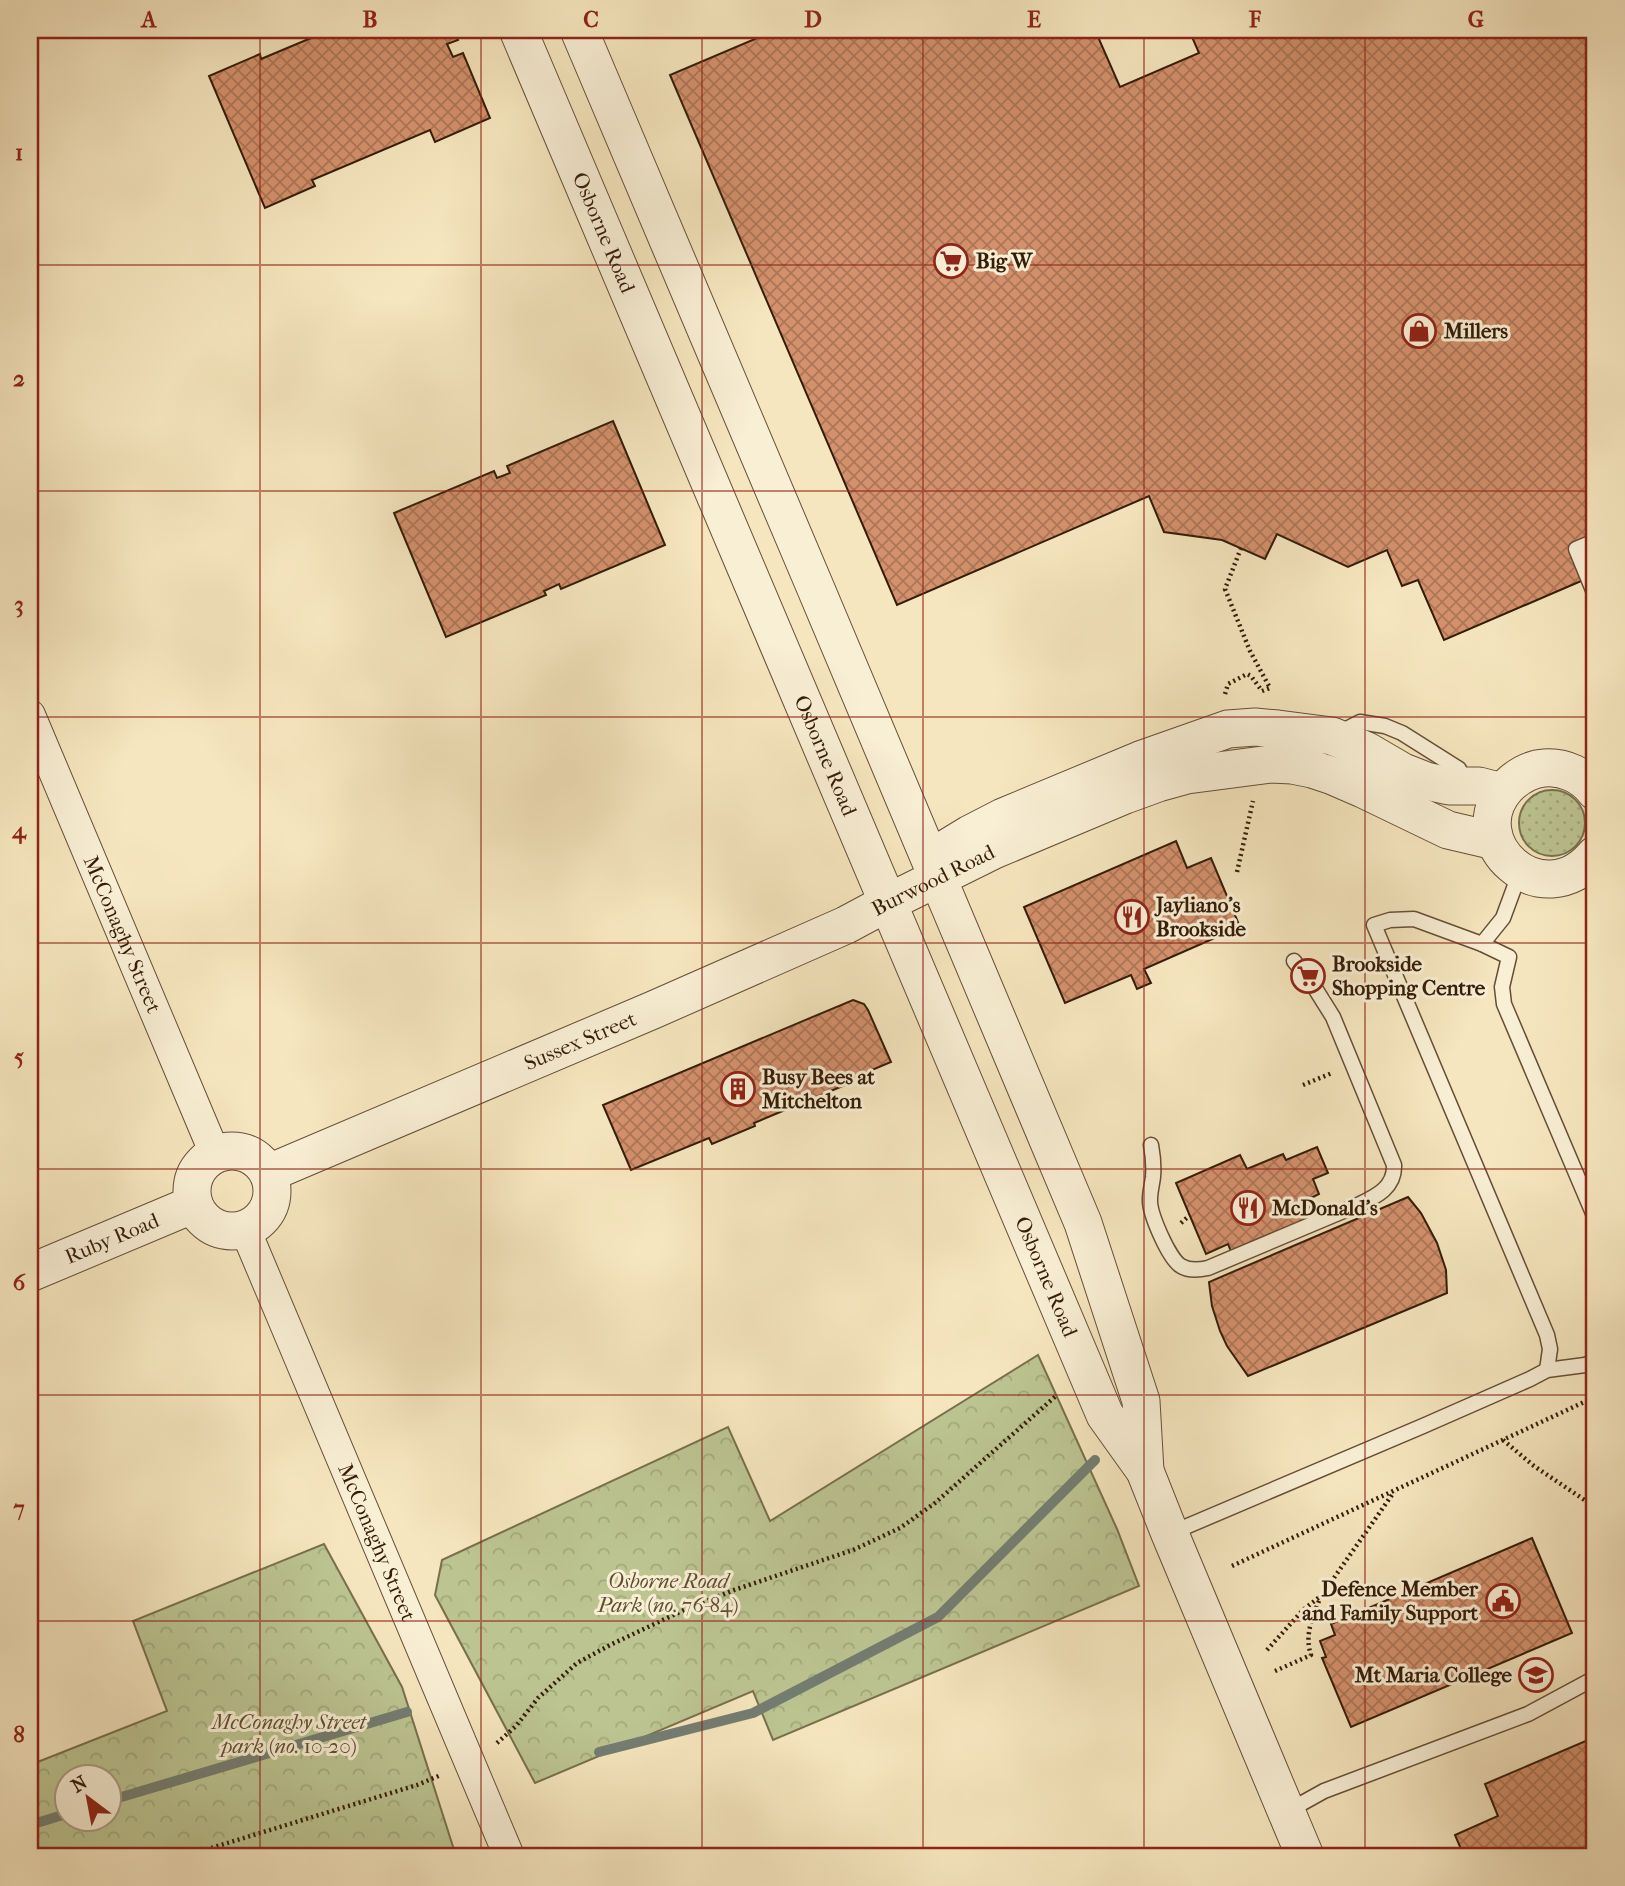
<svg xmlns="http://www.w3.org/2000/svg" width="1625" height="1886" viewBox="0 0 1625 1886" font-family="'IM FELL French Canon',serif">
  <defs>
    <pattern id="grass-dots" width="8" height="8" patternUnits="userSpaceOnUse" patternTransform="scale(1.75)"><rect width="8" height="8" fill="#bcc592"/><path d="M2 2h.1M6 6h.1" fill="none" stroke="#a2a97c" stroke-width="1.8" stroke-linecap="round"/></pattern>
    <pattern id="park-crowns" width="20" height="18" patternUnits="userSpaceOnUse" patternTransform="scale(1.75)"><rect width="20" height="18" fill="#bcc592"/><path d="M2 6a3 3 0 1 1 6 0M12 15a3 3 0 1 1 6 0" fill="none" stroke="#a2a97c"/></pattern>
    <pattern id="building-cross-hatch" width="8" height="8" patternUnits="userSpaceOnUse" patternTransform="scale(1.75)"><rect width="8" height="8" fill="#d4916d"/><path d="M0 0l8 8M0 8l8-8" fill="none" stroke="#ad7658"/></pattern>
  </defs>
  <rect width="100%" height="100%" fill="#f6e6bf"/>
  <filter id="stains"><feTurbulence type="fractalNoise" baseFrequency=".00286" numOctaves="4"/><feColorMatrix values="0 0 0 0 .2 0 0 0 0 .09 0 0 0 0 .02 0 0 0 .5 -.17"/></filter>
  <radialGradient id="worn" r=".72"><stop offset=".6" stop-color="#630" stop-opacity="0"/><stop offset="1" stop-color="#630" stop-opacity=".3"/></radialGradient>
  <circle fill="url(#grass-dots)" stroke="#78704d" stroke-width="2" cx="1552" cy="823" r="33"/>
  <g fill="url(#park-crowns)" stroke="#78704d" stroke-width="2" fill-rule="evenodd">
    <polygon points="1038,1355 1117,1529 1139,1586 773,1740 753,1691 535,1783 435,1595 442,1560 728,1427 770,1521"/>
    <path d="M324,1544L402,1687L456,1856H30V1765L167,1711L133,1621ZM66,1778H108V1820H66Z"/>
  </g>
  <g fill="none" stroke-linecap="round" stroke-linejoin="round">
    <g stroke="#747d72" stroke-width="10">
      <polyline points="599,1752 753,1713 938,1617 1095,1460"/>
      <polyline points="108,1801 407,1712"/>
      <polyline points="30,1825 66,1814"/>
    </g>
  </g>
  <g fill="url(#building-cross-hatch)" stroke="#351c08" stroke-width="2">
    <polygon points="330,30 453,30 458,40 447,44 453,57 463,53 490,118 435,142 430,130 312,180 315,186 265,208 209,76 260,54 261,59"/>
    <polygon points="776,30 1095,30 1120,87 1199,53 1189,30 1595,30 1595,575 1444,640 1418,580 1402,586 1387,550 1348,567 1277,534 1265,559 1222,540 1164,532 1149,496 897,605 670,75"/>
    <polygon points="613,421 665,545 561,589 559,584 544,591 546,595 446,637 394,513 494,471 497,478 510,473 507,466"/>
    <polygon points="1176,841 1187,868 1211,858 1240,927 1144,969 1151,983 1137,989 1131,975 1065,1003 1024,907"/>
    <polygon points="853,1000 864,1004 868,1010 891,1062 848,1080 850,1083 754,1123 755,1126 712,1144 709,1138 631,1170 603,1105"/>
    <polygon points="1317,1147 1328,1173 1313,1179 1319,1194 1307,1200 1314,1219 1232,1254 1228,1244 1206,1254 1176,1183 1240,1155 1247,1169 1283,1154 1286,1160"/>
    <polygon points="1408,1197 1421,1213 1437,1243 1446,1270 1447,1293 1248,1376 1227,1346 1220,1331 1212,1306 1209,1282"/>
    <polygon points="1532,1538 1572,1633 1351,1727 1322,1658 1326,1657 1320,1641 1335,1635 1331,1624"/>
    <polygon points="1595,1737 1595,1856 1464,1856 1455,1835 1498,1816 1485,1784"/>
  </g>
  <g fill="none" stroke-linecap="round" stroke-linejoin="round">
    <g stroke="#654e36" stroke-width="17">
      <g id="service">
        <polyline points="1595,541 1576,549 1595,595"/>
        <polyline points="1339,733 1360,722 1385,726 1402,733 1459,769 1465,784"/>
        <polyline points="1482,944 1503,918 1520,872"/>
        <path d="M1151,1145C1153,1156 1154,1166 1153,1177C1152,1185 1150,1192 1150,1199C1149,1213 1169,1259 1181,1266C1189,1271 1199,1270 1208,1268L1360,1204C1377,1196 1395,1187 1394,1165L1333,1017L1313,985L1294,961"/>
        <polyline points="1547,1370 1550,1349 1547,1335 1374,925 1390,920 1414,919 1482,944 1509,957 1502,987 1504,1004 1595,1218"/>
        <polyline points="1171,1533 1423,1426 1530,1379 1547,1370 1585,1365 1595,1361"/>
        <polyline points="1288,1811 1324,1791 1528,1714 1595,1678"/>
      </g>
    </g>
    <g stroke="#654e36" stroke-width="32">
      <g id="minor">
        <path id="s1" d="M30,715L215,1154"/>
        <path id="s2" d="M245,1229L509,1856"/>
      </g>
    </g>
    <g stroke="#654e36" stroke-width="39">
      <g id="tertiary">
        <path id="s3" d="M518,30L1105,1415L1145,1471L1170,1534L1305,1856"/>
        <polyline points="579,30 816,589 1083,1223 1141,1401 1145,1471"/>
        <path d="M1595,791C1584,776 1564,766 1544,768C1530,769 1517,777 1507,787C1458,841 1542,919 1595,855"/>
        <polyline points="947,848 970,834 1003,817 1140,760 1228,729 1255,727 1278,729 1332,736 1367,751 1403,772 1426,781 1449,786 1479,786 1502,792"/>
        <circle cx="232" cy="1191" r="40"/>
        <path id="s4" d="M269,1173L653,1010L846,925L887,903L994,850L1125,795L1158,783L1187,775L1270,764L1292,765L1312,769L1333,776L1363,789L1448,830L1495,841"/>
        <path id="s5" d="M30,1273L194,1204"/>
      </g>
    </g>
    <g stroke="#351c08" stroke-width="4.5" stroke-dasharray="2 3.5" stroke-linecap="butt">
      <polyline points="1225,694 1228,684 1247,674 1251,676 1262,691 1270,688 1250,651 1225,589 1241,548"/>
      <polyline points="1237,872 1253,801"/>
      <polyline points="1303,1085 1332,1073"/>
      <polyline points="1181,1223 1190,1215"/>
      <polyline points="1503,1440 1534,1466 1595,1507"/>
      <polyline points="1232,1566 1595,1397"/>
      <polyline points="1267,1650 1303,1610 1322,1595 1394,1492"/>
      <path d="M1275,1671L1311,1655C1304,1634 1313,1616 1321,1596"/>
      <polyline points="497,1743 516,1726 538,1698 577,1663 612,1644 684,1610 734,1590 853,1550 900,1528 935,1503 1057,1395"/>
      <polyline points="185,1856 417,1785 441,1775"/>
    </g>
    <use href="#service" stroke="#f9efd5" stroke-width="14"/>
    <use href="#minor" stroke="#f9efd5" stroke-width="30"/>
    <use href="#tertiary" stroke="#f9efd5" stroke-width="37"/>
  </g>
  <path fill="none" stroke="#8f2418" stroke-width="2" stroke-opacity="0.55" d="M260,30V1856M481,30V1856M702,30V1856M923,30V1856M1144,30V1856M1365,30V1856M30,265H1595M30,491H1595M30,717H1595M30,943H1595M30,1169H1595M30,1395H1595M30,1621H1595"/>
  <defs>
    <g id="supermarket-ring" transform="scale(1.75)"><circle r="9.5" fill="#f9efd5" stroke="#8f2418" stroke-width="1.5"/><path d="M-6-5.5h2.5l.6 2H6L4.5 2H-2.5L-4.4-4H-6ZM-1.5 3.2a1.3 1.3 0 1 0 .1 0ZM3 3.2a1.3 1.3 0 1 0 .1 0Z" fill="#8f2418"/></g>
    <g id="shop-ring" transform="scale(1.75)"><circle r="9.5" fill="#f9efd5" stroke="#8f2418" stroke-width="1.5"/><path d="M-5-2.5h2.3a2.7 3.5 0 0 1 5.4 0H5L5.5 6h-11ZM-1.5-2.5h3a1.5 2.3 0 0 0-3 0Z" fill="#8f2418"/></g>
    <g id="restaurant-ring" transform="scale(1.75)"><circle r="9.5" fill="#f9efd5" stroke="#8f2418" stroke-width="1.5"/><path d="M-5-6h1v4h1v-4h1v4h1v-4h1v5L-1.5 .5V6h-2V.5L-5-1ZM5-6V6H3V1.5H1.5Q1.5-4 5-6Z" fill="#8f2418"/></g>
    <g id="building-ring" transform="scale(1.75)"><circle r="9.5" fill="#f9efd5" stroke="#8f2418" stroke-width="1.5"/><path d="M-4-6H4V6H1V3H-1V6H-4ZM-2.5-4.3h1.7v1.8h-1.7ZM.8-4.3h1.7v1.8H.8ZM-2.5-1h1.7V.8h-1.7ZM.8-1h1.7V.8H.8Z" fill="#8f2418"/></g>
    <g id="civic-ring" transform="scale(1.75)"><circle r="9.5" fill="#f9efd5" stroke="#8f2418" stroke-width="1.5"/><path d="M-.6-6.5H3V-4.5H.6V-3L4-1V1h2V6H-6V1h2V-1L-.6-3ZM-1.2 2.5V6h2.4V2.5Z" fill="#8f2418"/></g>
    <g id="school-ring" transform="scale(1.75)"><circle r="9.5" fill="#f9efd5" stroke="#8f2418" stroke-width="1.5"/><path d="M0-5L7-2L0 1L-7-2ZM-4 1L0 2.5L4 1V4Q0 6-4 4Z" fill="#8f2418"/></g>
  </defs>
  <g fill-rule="evenodd">
    <use href="#supermarket-ring" x="951" y="261"/>
    <use href="#shop-ring" x="1419" y="331"/>
    <use href="#restaurant-ring" x="1132" y="917"/>
    <use href="#supermarket-ring" x="1308" y="976"/>
    <use href="#building-ring" x="738" y="1089"/>
    <use href="#restaurant-ring" x="1248" y="1208"/>
    <use href="#civic-ring" x="1503" y="1601"/>
    <use href="#school-ring" x="1536" y="1675"/>
  </g>
  <g text-anchor="middle" dominant-baseline="central" stroke-width="6" stroke-linejoin="round" paint-order="stroke">
    <g font-size="21" fill="#351c08" stroke="#f9efd5">
      <text stroke="none"><textPath href="#s3" startOffset="220">Osborne Road</textPath></text>
      <text stroke="none"><textPath href="#s3" startOffset="788">Osborne Road</textPath></text>
      <text stroke="none"><textPath href="#s4" startOffset="726">Burwood Road</textPath></text>
      <text stroke="none"><textPath href="#s1" startOffset="238">McConaghy Street</textPath></text>
      <text stroke="none"><textPath href="#s4" startOffset="338">Sussex Street</textPath></text>
      <text stroke="none"><textPath href="#s5" startOffset="89">Ruby Road</textPath></text>
      <text stroke="none"><textPath href="#s3" startOffset="1354">Osborne Road</textPath></text>
      <text stroke="none"><textPath href="#s2" startOffset="340">McConaghy Street</textPath></text>
    </g>
    <g font-size="21" font-weight="bold" fill="#351c08" stroke="#f9efd5" text-anchor="start">
      <text x="976" y="261">Big W</text>
      <text x="1444" y="331">Millers</text>
      <text x="1156" y="905">Jayliano's<tspan x="1156" dy="24">Brookside</tspan></text>
      <text x="1332" y="964">Brookside<tspan x="1332" dy="24">Shopping Centre</tspan></text>
      <text x="762" y="1077">Busy Bees at<tspan x="762" dy="24">Mitchelton</tspan></text>
      <text x="1272" y="1208">McDonald's</text>
      <text x="1478" y="1589" text-anchor="end">Defence Member<tspan x="1478" dy="24">and Family Support</tspan></text>
      <text x="1512" y="1675" text-anchor="end">Mt Maria College</text>
    </g>
    <g font-size="21" font-style="italic" fill="#5e4f31" stroke="#f9efd5">
      <text x="668" y="1581">Osborne Road<tspan x="668" dy="24">Park (no. 76-84)</tspan></text>
      <text x="289" y="1722">McConaghy Street<tspan x="289" dy="24">park (no. 10-20)</tspan></text>
    </g>
  </g>
  <rect width="1625" height="1886" fill="none" stroke="#f6e6bf" stroke-width="77"/>
  <g transform="translate(88 1798) rotate(328)"><circle r="33" fill="#f9efd5" stroke="#ab9b83" stroke-width="2"/>
  <path d="M0-5L12 26L0 18L-12 26Z" fill="#8f2418"/>
  <text y="-10" font-size="19" font-weight="bold" text-anchor="middle" fill="#351c08">N</text>
  </g>
  <rect x="38" y="38" width="1548" height="1810" fill="none" stroke="#8f2418" stroke-width="2.5"/>
  <g font-size="23" text-anchor="middle" font-weight="bold" fill="#8f2418">
    <text x="149" y="27">A</text>
    <text x="370" y="27">B</text>
    <text x="591" y="27">C</text>
    <text x="813" y="27">D</text>
    <text x="1034" y="27">E</text>
    <text x="1255" y="27">F</text>
    <text x="1476" y="27">G</text>
    <text x="19" y="160">1</text>
    <text x="19" y="386">2</text>
    <text x="19" y="612">3</text>
    <text x="19" y="838">4</text>
    <text x="19" y="1064">5</text>
    <text x="19" y="1290">6</text>
    <text x="19" y="1516">7</text>
    <text x="19" y="1742">8</text>
  </g>
  <rect width="100%" height="100%" filter="url(#stains)"/>
  <rect width="100%" height="100%" fill="url(#worn)"/>
</svg>
